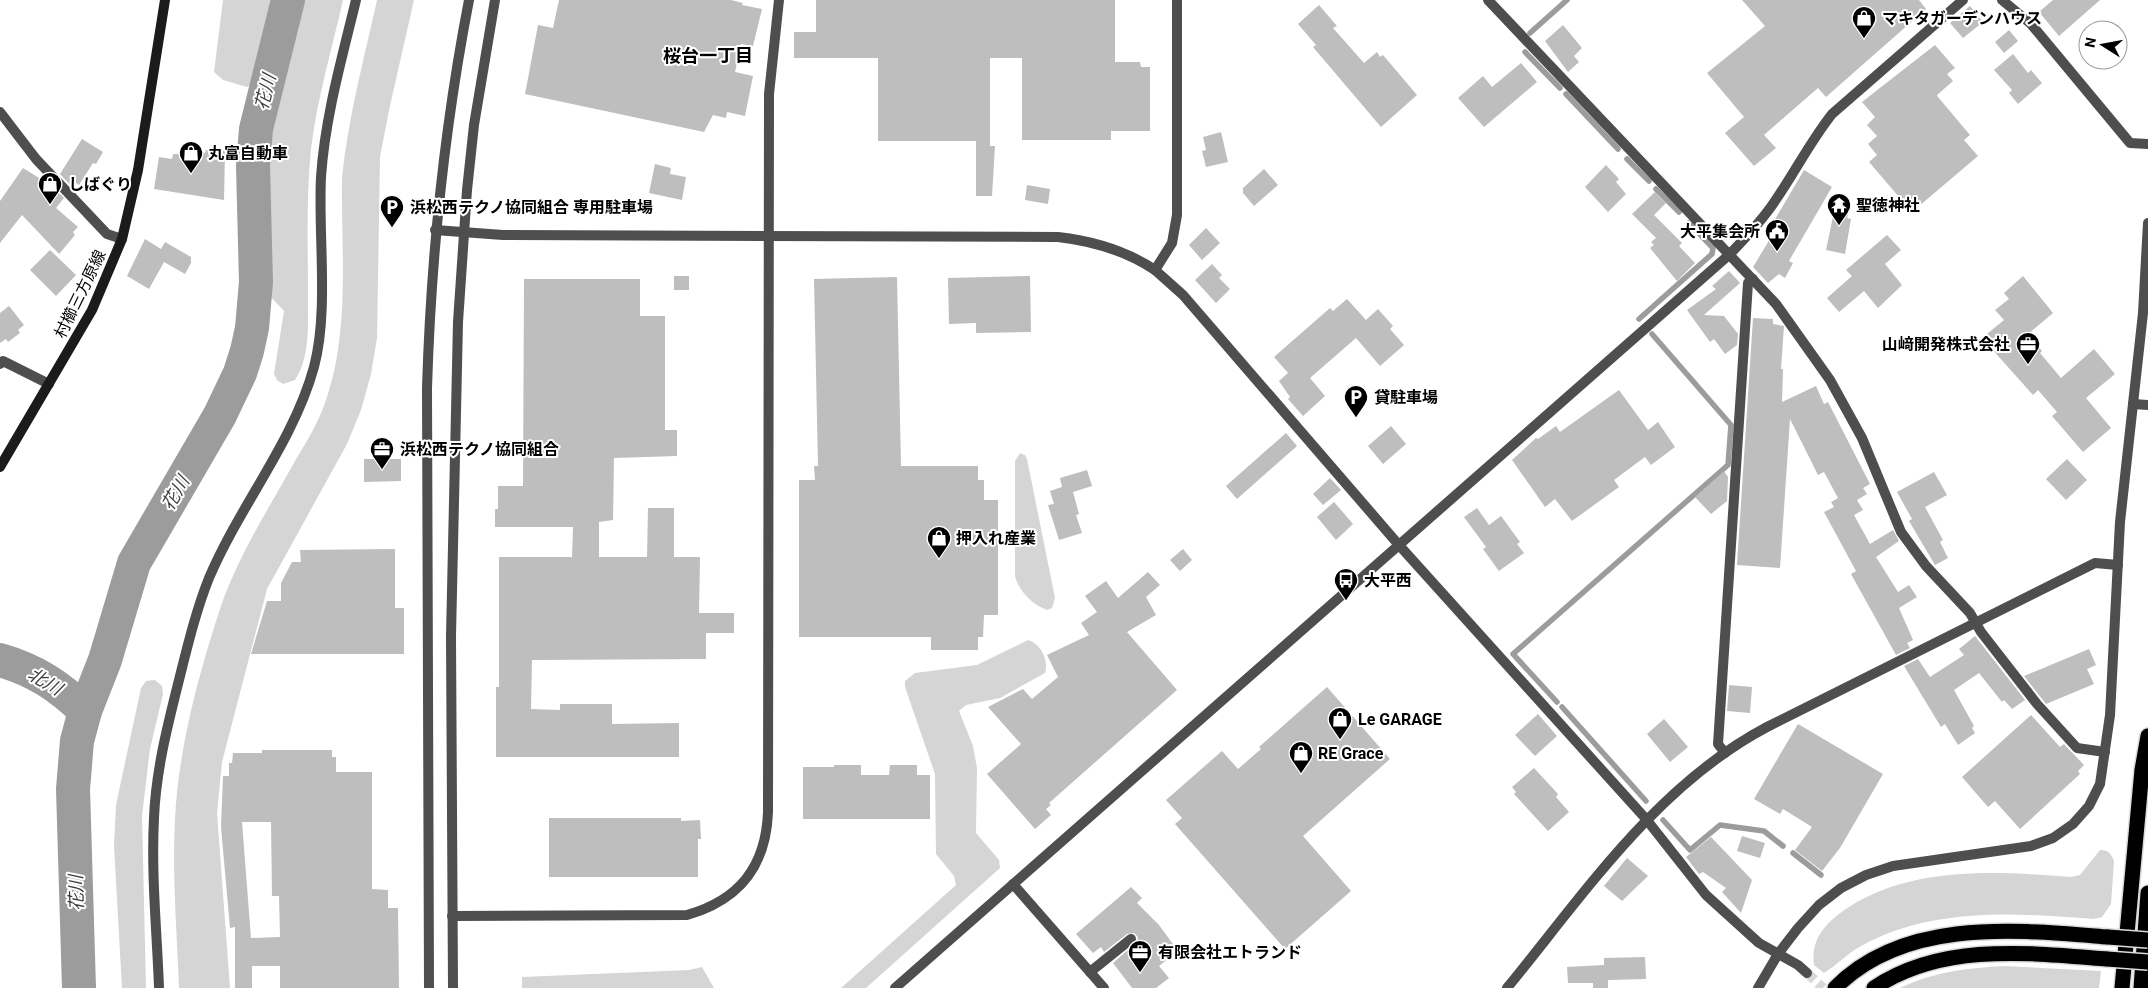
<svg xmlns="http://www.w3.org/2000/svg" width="2148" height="988" viewBox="0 0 2148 988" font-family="Roboto,'Noto Sans JP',sans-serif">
  <rect width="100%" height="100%" fill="#fff"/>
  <g fill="#d5d5d5">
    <polygon points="223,0 277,0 257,78 253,84 247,87 223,80 214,72"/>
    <path d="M297,0H343C332,49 317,99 311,149C306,199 308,249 308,298C308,324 310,358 295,380L283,384L277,380L274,374L284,311L267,293L266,286L263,167L265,131Z"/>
    <path d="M377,0H414L389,110L380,157L377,338L371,374L361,410L347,444L267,589L222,762L217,813L230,988H179C177,932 172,875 175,819C178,752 198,676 219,612C236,559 268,510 295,461C307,441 320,420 327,397C350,328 341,250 342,178C348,118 364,59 377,0Z"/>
    <path d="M1020,453L1025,455L1027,459L1055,598L1052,608L1047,610C1032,605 1018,590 1015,576V461Z"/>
    <path d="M1028,640C1041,644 1049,660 1045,673L1000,698L966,705L959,711L973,746L977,768L976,833L999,860L1000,868L866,988H841L956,885L954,876L936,854L935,774L905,687V681L915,673L977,665Z"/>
    <polygon points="155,680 162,686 163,694 150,749 142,816 146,988 122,988 114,846 116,805 141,688 146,681"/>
    <path d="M2100,850C2108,850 2111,853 2114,861L2111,904L2102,917L2094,919C2016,913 1932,907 1861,946C1848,953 1837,965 1824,973L1814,965C1811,942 1822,927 1839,914C1904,865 1994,871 2071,877L2080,875Z"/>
    <path d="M2004,966L2101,971L2099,988H1900C1933,972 1968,968 2004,966Z"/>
    <polygon points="702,967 714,988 522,988 522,977 689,970"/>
  </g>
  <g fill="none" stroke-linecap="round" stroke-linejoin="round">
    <g stroke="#9c9c9c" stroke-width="5.5">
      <polyline points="1530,33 1567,0"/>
      <polyline points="1525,52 1560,88"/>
      <polyline points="1566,94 1618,149"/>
      <polyline points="1627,159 1649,181"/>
      <polyline points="1656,189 1679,212"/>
      <polyline points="1639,319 1712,254 1713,248 1689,223"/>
      <polyline points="1557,702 1513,654 1728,465 1731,425 1652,334"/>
      <polyline points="1562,707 1646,801"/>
      <polyline points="1663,820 1690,850 1720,825 1764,831 1783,846"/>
      <polyline points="1793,853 1821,875"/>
    </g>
    <g stroke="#9c9c9c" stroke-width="34">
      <path d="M0,660C35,670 59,686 85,711"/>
      <polyline points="79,988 73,789 77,741 85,711 105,660 134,563 220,415 240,373 247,351 252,328 256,282 253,166 256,129 288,0"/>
    </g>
  </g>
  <g fill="#bebebe" fill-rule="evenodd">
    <polygon points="559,0 731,0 743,3 742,5 762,9 753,46 741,44 735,72 753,76 745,116 727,112 726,118 713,115 704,132 525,94 538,25 553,28"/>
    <polygon points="816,0 1115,0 1115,62 1140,62 1141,67 1150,67 1150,131 1111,131 1111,140 1022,140 1022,58 990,58 990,146 995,146 992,196 976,196 976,141 878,141 878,58 794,58 794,32 816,32"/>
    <polygon points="1742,0 1919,0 1926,9 1826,97 1818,88 1764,135 1776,148 1754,166 1725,133 1744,117 1707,73 1765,26"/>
    <polygon points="2053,0 2100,0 2059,36 2039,12"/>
    <polygon points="1319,5 1337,26 1333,28 1364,63 1377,52 1380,57 1383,55 1417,95 1381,127 1313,47 1316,45 1298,24"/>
    <polygon points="1970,6 1983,22 1963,38 1950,23"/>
    <polygon points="1563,25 1582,48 1574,56 1579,62 1568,72 1545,41"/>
    <polygon points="2009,30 2018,41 2004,53 1995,42"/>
    <polygon points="1935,45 1955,68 1947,74 1953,81 1937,95 1938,97 1970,135 1964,140 1978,156 1912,212 1869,162 1877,155 1868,144 1877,136 1867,125 1875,117 1862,102"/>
    <polygon points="2013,54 2028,73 2031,70 2042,83 2018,104 2009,93 2012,90 1994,70"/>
    <polygon points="1521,63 1537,82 1484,127 1458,98 1483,76 1492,87"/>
    <polygon points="1221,132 1228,162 1206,167 1202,151 1206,150 1203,137"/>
    <polygon points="82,139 103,152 96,164 93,163 79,185 76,183 73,188 60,174"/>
    <polygon points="206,150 225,150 224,200 154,189 159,157 172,159 173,154 190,154 190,151 205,153"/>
    <polygon points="655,164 671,168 670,174 686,177 682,200 649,193"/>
    <polygon points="1606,165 1619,179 1616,182 1626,194 1608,212 1585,187"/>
    <polygon points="23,168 52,186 64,198 56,208 78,227 73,232 75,235 59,254 22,215 0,243 0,201"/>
    <polygon points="1264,169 1278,185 1254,206 1243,193 1243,188"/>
    <polygon points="1804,170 1832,187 1789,261 1793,263 1785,278 1779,274 1768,283 1753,267 1779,224 1774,221"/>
    <polygon points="1027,185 1050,189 1048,204 1025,200"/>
    <polygon points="1655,192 1666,203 1654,215 1682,243 1679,246 1695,263 1677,281 1650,248 1654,245 1651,242 1656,238 1632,214"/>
    <polygon points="1834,212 1848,215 1847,218 1851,219 1845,254 1826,250"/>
    <polygon points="1206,228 1220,243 1202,260 1189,245"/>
    <polygon points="1887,235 1901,250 1885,264 1902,285 1878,308 1864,291 1839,312 1827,298 1852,276 1846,270"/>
    <polygon points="145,239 161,249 165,242 191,257 191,263 185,274 164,262 149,289 127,276"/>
    <polygon points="50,250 76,275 56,296 30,270"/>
    <polygon points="1212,264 1222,275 1219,278 1230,289 1216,303 1195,280"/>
    <polygon points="1729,271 1740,283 1704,315 1724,316 1738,334 1737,345 1725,354 1714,339 1710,342 1687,310 1716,289 1712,286"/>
    <rect x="674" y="276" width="15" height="14"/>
    <polygon points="1030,276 1031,332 976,333 976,323 949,324 948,278"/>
    <polygon points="2023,276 2053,313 2028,334 2042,351 2040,353 2061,378 2094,349 2115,374 2086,398 2111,428 2083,452 2052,416 2057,412 2038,390 2033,395 1982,338 2004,320 1995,310 2009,299 2004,293"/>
    <polygon points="897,277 901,466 978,466 978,480 984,480 984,500 998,500 998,615 984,615 983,637 978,637 978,650 931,650 931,637 799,637 799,480 815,480 814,466 818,466 814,279"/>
    <polygon points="524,279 640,279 640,316 665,316 665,430 677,430 677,456 614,458 613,520 599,522 599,557 647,557 648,508 674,508 674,557 700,557 699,613 734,613 734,633 706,633 706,659 532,660 531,709 560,710 560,704 612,704 612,724 679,723 679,757 496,757 496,687 499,687 499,557 572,557 573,527 495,527 495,509 498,509 498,486 523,486"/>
    <polygon points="1347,299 1366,320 1378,309 1393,326 1390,329 1404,345 1380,366 1356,338 1310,378 1325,396 1303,416 1288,399 1290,397 1279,381 1288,373 1274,357 1330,308 1333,311"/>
    <polygon points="9,306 24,325 18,330 20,333 8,342 6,339 0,343 0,313"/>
    <polygon points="1753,318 1773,319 1773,324 1784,326 1781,369 1783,369 1782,402 1816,386 1824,404 1828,402 1870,484 1863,488 1867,494 1857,500 1863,510 1854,515 1870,544 1893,530 1899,541 1876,557 1898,592 1909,585 1917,597 1899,608 1913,640 1907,643 1910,648 1896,655 1851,574 1856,571 1824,512 1834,507 1831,502 1838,498 1824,472 1818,475 1790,419 1780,568 1737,565"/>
    <polygon points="1619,390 1648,430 1658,422 1675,447 1651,465 1645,457 1614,480 1619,487 1572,521 1555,499 1545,507 1512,460 1536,438 1538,439 1556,426 1560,432"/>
    <polygon points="1391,426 1406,444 1383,464 1368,446"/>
    <polygon points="1286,433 1297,446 1237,499 1226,486"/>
    <polygon points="364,459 401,459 401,481 364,482"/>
    <polygon points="2067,459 2087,480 2066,500 2046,479"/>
    <polygon points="1087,470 1092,486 1073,492 1079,514 1076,515 1082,533 1059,540 1048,505 1054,504 1050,491 1062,487 1060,478"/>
    <polygon points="1724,471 1728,477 1727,501 1711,514 1695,497"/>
    <polygon points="1934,472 1947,495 1925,507 1943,540 1940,542 1948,558 1935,565 1909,521 1912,519 1897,492"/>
    <polygon points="1330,478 1341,490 1323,505 1313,494"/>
    <polygon points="1334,502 1353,524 1336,540 1317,517"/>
    <polygon points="1477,508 1489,525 1501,516 1520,542 1517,544 1524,553 1499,571 1483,549 1486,547 1464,517"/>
    <polygon points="395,549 395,608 404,608 404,654 251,654 267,601 281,601 281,583 292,562 301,562 300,550"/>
    <polygon points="1183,549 1192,560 1180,571 1170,560"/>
    <polygon points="1148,572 1160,585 1146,597 1156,615 1127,632 1177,690 1049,803 1051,805 1046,809 1051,815 1035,829 987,774 1021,744 988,707 1023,689 1032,699 1058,677 1047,655 1089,635 1081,623 1097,612 1085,596 1106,581 1118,598"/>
    <polygon points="1975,636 2025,700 2012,709 2004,700 2002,702 1979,673 1954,690 1974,726 1972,728 1975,733 1958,745 1945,724 1941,727 1904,666 1918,659 1930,677 1964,655 1959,649"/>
    <polygon points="2089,649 2096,665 2087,669 2094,684 2046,704 2024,676"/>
    <polygon points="1729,685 1752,687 1750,713 1727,711"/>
    <polygon points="1327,687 1390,759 1303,836 1351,891 1285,949 1175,824 1182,818 1166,800 1222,751 1238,769 1261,749 1259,747"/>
    <polygon points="1538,714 1557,736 1535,756 1515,735"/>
    <polygon points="2031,715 2060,747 2064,744 2084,765 2078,771 2080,774 2020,829 1995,801 1988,807 1962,777"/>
    <polygon points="1664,719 1688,747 1670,762 1647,734"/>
    <polygon points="1798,724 1883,774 1840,848 1822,871 1795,850 1812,827 1783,809 1780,814 1754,799"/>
    <path d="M262,750H332V757H336V772H372V889L388,890V908H398L399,988H280V966H252V988H235V927L230,928L221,827L223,776H229V763H232L233,753H262ZM242,822H271L272,896H279L280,937L251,938Z"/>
    <polygon points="834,765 861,765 861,775 889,775 890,765 917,765 917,775 930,775 930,819 803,819 803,767 834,767"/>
    <polygon points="1534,768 1558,794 1556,797 1569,812 1548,831 1514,794 1516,792 1512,787"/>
    <polygon points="549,818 681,818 681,821 700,820 701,839 698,839 698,877 549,877"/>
    <polygon points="1742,836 1765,843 1760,858 1737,851"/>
    <polygon points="1711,837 1752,880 1741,913 1722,892 1726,888 1703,872 1699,874 1686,857"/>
    <polygon points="1627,858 1648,876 1622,901 1604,886"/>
    <polygon points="1131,887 1142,898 1137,903 1159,925 1178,951 1159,966 1169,978 1156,988 1132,988 1113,963 1137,942 1138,937 1134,933 1127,934 1104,952 1101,947 1093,953 1076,934"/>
    <polygon points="1645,957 1646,979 1608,980 1608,988 1593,988 1593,983 1568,983 1567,967 1604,965 1604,958"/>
  </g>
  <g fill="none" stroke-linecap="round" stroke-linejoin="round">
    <polyline stroke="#d9d9d9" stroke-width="10" stroke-dasharray="10 5" stroke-linecap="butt" points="1807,973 1823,988"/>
    <g stroke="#dbdbdb" stroke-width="18">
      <g id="motorway">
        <path d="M1835,988C1905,917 2018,930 2108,937"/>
        <path d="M1874,988C1942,942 2030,953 2107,959"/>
        <polyline points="2122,988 2142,770 2148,736"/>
        <polyline points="2141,988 2148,893"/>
      </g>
    </g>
    <g stroke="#4e4e4e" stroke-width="10">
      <polyline points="1177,0 1177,215 1172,243 1155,270 1183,295 1398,544 1646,819 1706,895 1759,943 1798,965 1807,973"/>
      <polyline points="1488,0 1776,304 1830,380 1862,438 1901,532 1926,566 1970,613 1981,632 2037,704 2077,748 2105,752"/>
      <polyline points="2002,0 2031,24 2130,143 2148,144"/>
      <polyline points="0,112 36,159 107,234 122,239"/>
      <polyline points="0,364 3,361 49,384"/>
      <polyline points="2133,404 2148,405"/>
      <polyline points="1725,753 1718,744 1748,283 1753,279"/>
      <polyline points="1013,884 1104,988"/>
      <polyline points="1090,972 1131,939"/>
      <path d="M159,988C157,932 151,875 154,818C156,768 169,720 181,672C189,640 197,608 209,578C240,505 293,443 314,367C329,311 318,235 321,177C325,117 342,58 356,0"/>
      <path d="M1507,988C1584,894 1657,785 1767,727L2095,563L2118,565"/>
    </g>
    <g stroke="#4e4e4e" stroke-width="10">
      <path d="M435,230L503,235L1058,237C1093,241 1125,250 1155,270"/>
      <path d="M452,916L687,915C739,900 766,867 768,812L769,94L779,0"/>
      <path d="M429,988L427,388C431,257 444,129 469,0"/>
      <polyline points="453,988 451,636 458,322 467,190 474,125 495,0"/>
      <path d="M895,988L1730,254C1746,237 1762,221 1775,201C1795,172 1810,142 1832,114L1963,0"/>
      <polyline points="1758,988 1778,954 1798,928 1819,905 1841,888 1866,875 1893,866 2031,846 2053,838 2073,824 2089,806 2100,784 2110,715 2120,522 2143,313 2148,223"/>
    </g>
    <polyline stroke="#1b1b1b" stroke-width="10" points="0,467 92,310 122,239 138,170 165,0"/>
    <use href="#motorway" stroke="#000" stroke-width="15"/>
    <g stroke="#dbdbdb" stroke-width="18" stroke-linecap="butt">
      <g id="motorway-bridge">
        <polyline points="2108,937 2148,940"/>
        <polyline points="2107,959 2148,962"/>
      </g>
    </g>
    <use href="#motorway-bridge" stroke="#000" stroke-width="15"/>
  </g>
  <defs>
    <g id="shop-pin" transform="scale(1.25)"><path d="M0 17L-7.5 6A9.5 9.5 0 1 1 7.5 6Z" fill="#000" stroke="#fff"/><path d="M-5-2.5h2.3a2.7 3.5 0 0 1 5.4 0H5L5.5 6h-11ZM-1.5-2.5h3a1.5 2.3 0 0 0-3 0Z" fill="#fff"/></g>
    <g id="temple-pin" transform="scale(1.25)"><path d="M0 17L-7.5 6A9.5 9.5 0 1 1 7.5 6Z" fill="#000" stroke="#fff"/><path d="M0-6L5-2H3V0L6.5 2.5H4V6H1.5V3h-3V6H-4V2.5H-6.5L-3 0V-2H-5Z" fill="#fff"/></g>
    <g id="parking-pin" transform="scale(1.25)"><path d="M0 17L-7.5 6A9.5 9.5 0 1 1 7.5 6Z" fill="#000" stroke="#fff"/><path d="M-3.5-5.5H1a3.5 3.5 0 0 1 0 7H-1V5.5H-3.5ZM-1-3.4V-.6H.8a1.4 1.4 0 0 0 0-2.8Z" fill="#fff"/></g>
    <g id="civic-pin" transform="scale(1.25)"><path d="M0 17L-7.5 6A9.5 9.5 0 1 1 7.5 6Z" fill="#000" stroke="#fff"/><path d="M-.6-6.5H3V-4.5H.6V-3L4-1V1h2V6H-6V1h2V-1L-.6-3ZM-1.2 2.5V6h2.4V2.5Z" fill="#fff"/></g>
    <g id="office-pin" transform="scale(1.25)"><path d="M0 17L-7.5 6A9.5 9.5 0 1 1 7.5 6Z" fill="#000" stroke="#fff"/><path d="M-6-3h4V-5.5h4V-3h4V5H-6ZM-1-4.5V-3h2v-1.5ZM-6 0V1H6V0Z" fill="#fff"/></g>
    <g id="bus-pin" transform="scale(1.25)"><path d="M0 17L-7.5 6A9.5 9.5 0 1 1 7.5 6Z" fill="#000" stroke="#fff"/><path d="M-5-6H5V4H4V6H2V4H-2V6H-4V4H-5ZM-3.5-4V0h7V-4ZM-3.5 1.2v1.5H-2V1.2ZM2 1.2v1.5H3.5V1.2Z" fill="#fff"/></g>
  </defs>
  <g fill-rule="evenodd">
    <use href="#shop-pin" x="1864" y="18"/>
    <use href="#shop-pin" x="191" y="153"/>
    <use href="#shop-pin" x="50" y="184"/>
    <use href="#temple-pin" x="1839" y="205"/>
    <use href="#parking-pin" x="392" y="207"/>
    <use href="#civic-pin" x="1777" y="231"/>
    <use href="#office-pin" x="2028" y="344"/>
    <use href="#parking-pin" x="1356" y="397"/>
    <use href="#office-pin" x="382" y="449"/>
    <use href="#shop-pin" x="939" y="538"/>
    <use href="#bus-pin" x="1346" y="580"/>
    <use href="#shop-pin" x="1340" y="719"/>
    <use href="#shop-pin" x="1301" y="753"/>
    <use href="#office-pin" x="1140" y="952"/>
  </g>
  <g text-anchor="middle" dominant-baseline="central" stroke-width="4" stroke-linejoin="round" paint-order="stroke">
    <g font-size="16" font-weight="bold" fill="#000" stroke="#fff" text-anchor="start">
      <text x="1882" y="18">マキタガーデンハウス</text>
      <text x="208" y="153">丸富自動車</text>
      <text x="68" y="184">しばぐり</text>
      <text x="1856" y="205">聖徳神社</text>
      <text x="410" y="207">浜松西テクノ協同組合 専用駐車場</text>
      <text x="1760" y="231" text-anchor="end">大平集会所</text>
      <text x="2010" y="344" text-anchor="end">山﨑開発株式会社</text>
      <text x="1374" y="397">貸駐車場</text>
      <text x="400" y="449">浜松西テクノ協同組合</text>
      <text x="956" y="538">押入れ産業</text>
      <text x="1364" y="580">大平西</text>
      <text x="1358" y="719">Le GARAGE</text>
      <text x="1318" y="753">RE Grace</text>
      <text x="1158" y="952">有限会社エトランド</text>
    </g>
    <g font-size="16" fill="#000" stroke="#fff">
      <text transform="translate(80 294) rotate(-64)">村櫛三方原線</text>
    </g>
    <g font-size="18" font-weight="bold" fill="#000" stroke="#fff">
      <text x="708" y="55">桜台一丁目</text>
    </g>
    <g font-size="18" font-style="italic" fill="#3d3d3d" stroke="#fff">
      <text transform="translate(265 92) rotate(-76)">花川</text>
      <text transform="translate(175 493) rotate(-60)">花川</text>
      <text transform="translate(45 681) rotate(30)">北川</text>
      <text transform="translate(76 893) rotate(-92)">花川</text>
    </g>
  </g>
  <g transform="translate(2103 45) rotate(281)"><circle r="24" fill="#ffffff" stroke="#999999"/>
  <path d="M0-4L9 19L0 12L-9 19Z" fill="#000000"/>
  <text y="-8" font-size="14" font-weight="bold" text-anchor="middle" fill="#000000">N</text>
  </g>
</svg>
